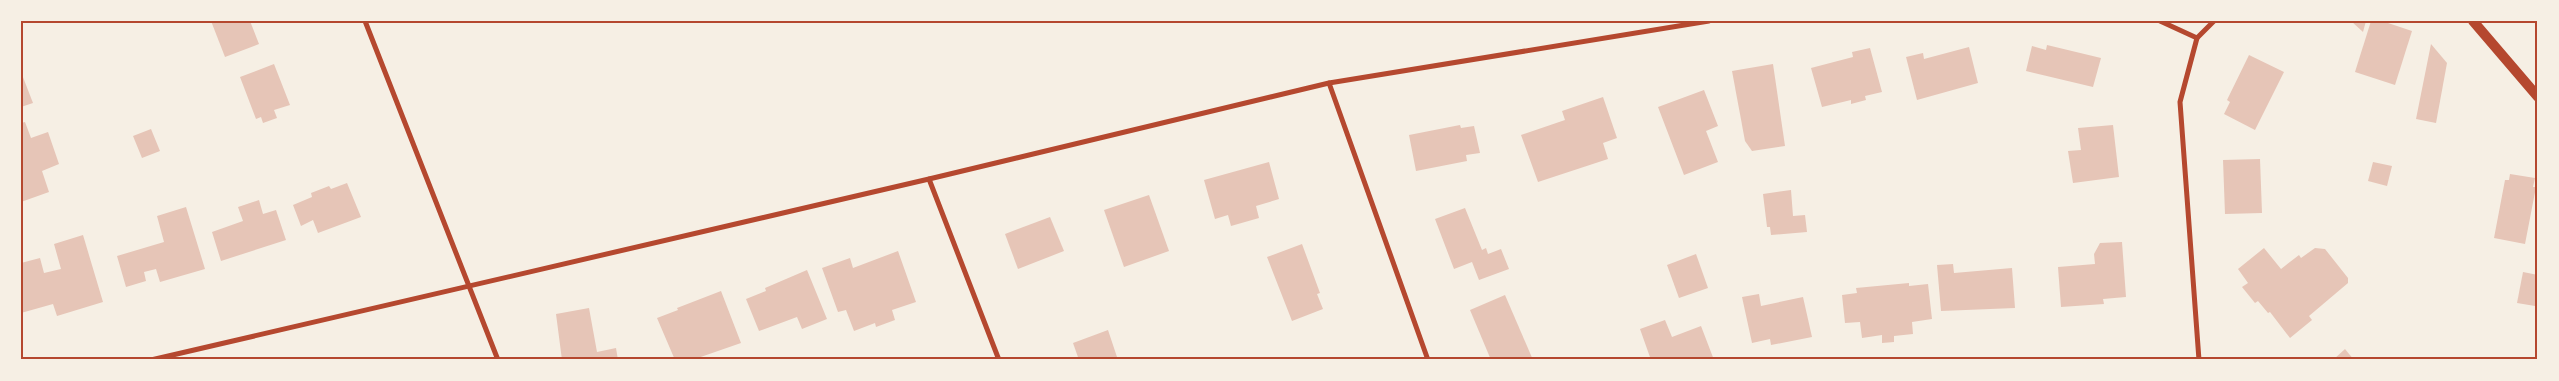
<svg xmlns="http://www.w3.org/2000/svg" width="2559" height="381" viewBox="0 0 2559 381" font-family="'DM Sans',sans-serif">
  <rect width="100%" height="100%" fill="#f6efe4"/>
  <g fill="#e6c5b7">
    <polygon points="211,21 250,21 259,44 225,57"/>
    <polygon points="2351,21 2366,21 2363,32"/>
    <polygon points="2371,21 2382,21 2412,31 2395,85 2355,72"/>
    <polygon points="2431,44 2447,63 2436,123 2416,119"/>
    <polygon points="2047,45 2101,58 2093,87 2026,71 2032,46 2046,50"/>
    <polygon points="1969,47 1978,83 1917,100 1906,57 1923,53 1924,59"/>
    <polygon points="1870,48 1882,92 1865,96 1866,100 1851,104 1851,100 1822,107 1811,68 1853,57 1852,52"/>
    <polygon points="2249,55 2284,72 2255,130 2224,114 2230,102 2227,100"/>
    <polygon points="274,64 290,105 274,110 277,118 263,123 261,117 256,119 240,77"/>
    <polygon points="1773,64 1785,146 1752,151 1745,141 1732,71"/>
    <polygon points="21,72 33,103 21,107"/>
    <polygon points="1704,90 1718,126 1706,131 1718,162 1684,175 1658,107"/>
    <polygon points="1603,97 1617,138 1603,143 1608,159 1538,182 1521,135 1565,120 1562,111"/>
    <polygon points="25,122 31,138 48,132 59,164 42,171 49,192 21,202 21,123"/>
    <polygon points="1460,125 1461,128 1474,126 1480,153 1466,155 1467,161 1416,171 1409,135"/>
    <polygon points="2113,125 2119,177 2073,183 2068,151 2081,150 2078,128"/>
    <polygon points="151,129 160,151 142,158 133,136"/>
    <polygon points="2260,159 2262,213 2225,214 2223,160"/>
    <polygon points="1269,162 1279,199 1256,206 1259,218 1231,226 1228,215 1215,219 1204,180"/>
    <polygon points="2373,162 2392,166 2387,186 2368,181"/>
    <polygon points="2510,174 2535,178 2533,187 2536,187 2525,244 2494,238 2505,180 2509,180"/>
    <polygon points="347,183 361,217 318,233 313,220 301,226 293,205 312,197 311,193 329,186 331,189"/>
    <polygon points="1791,190 1793,216 1805,215 1807,232 1771,235 1770,227 1767,227 1763,194"/>
    <polygon points="1149,195 1169,251 1124,267 1104,210"/>
    <polygon points="259,200 263,214 276,210 286,240 221,261 212,232 243,221 238,207"/>
    <polygon points="186,207 205,269 160,282 156,269 144,272 146,281 126,287 117,256 164,242 157,216"/>
    <polygon points="1465,208 1482,250 1486,248 1488,254 1501,249 1509,269 1479,280 1472,262 1454,269 1435,219"/>
    <polygon points="1050,217 1064,251 1018,269 1005,234"/>
    <polygon points="83,235 103,302 57,316 53,304 21,313 21,263 40,258 44,273 61,269 54,244"/>
    <polygon points="2122,242 2126,297 2103,299 2104,304 2061,307 2058,267 2095,264 2094,254 2100,243"/>
    <polygon points="1302,244 1320,293 1317,294 1323,309 1292,321 1267,257"/>
    <polygon points="2264,248 2281,269 2299,255 2301,258 2315,248 2325,249 2348,278 2348,283 2309,316 2312,320 2290,338 2270,312 2268,313 2258,301 2255,303 2242,287 2248,283 2238,269"/>
    <polygon points="898,251 916,302 892,310 895,320 876,327 875,323 854,331 846,310 838,312 822,268 850,258 853,268"/>
    <polygon points="1696,254 1708,288 1679,298 1667,265"/>
    <polygon points="1953,264 1954,273 2012,268 2015,308 1941,311 1937,265"/>
    <polygon points="807,270 827,319 802,329 797,317 759,331 746,299 766,291 765,288"/>
    <polygon points="2523,272 2538,275 2535,306 2517,303"/>
    <polygon points="1909,283 1909,286 1928,284 1932,319 1912,322 1913,334 1894,336 1894,342 1882,343 1882,335 1862,338 1860,322 1845,323 1842,295 1857,293 1856,288"/>
    <polygon points="721,291 741,343 692,360 675,360 657,318 678,310 677,308"/>
    <polygon points="1759,294 1761,306 1803,297 1812,337 1771,345 1770,339 1752,343 1742,297"/>
    <polygon points="1505,295 1533,360 1491,360 1470,310"/>
    <polygon points="589,308 597,352 616,348 618,360 562,360 556,314"/>
    <polygon points="1665,320 1672,337 1701,326 1714,360 1651,360 1640,329"/>
    <polygon points="1108,330 1118,360 1079,360 1073,343"/>
    <polygon points="2345,349 2354,360 2333,360"/>
  </g>
  <g fill="none" stroke-linecap="round" stroke-linejoin="round">
    <g stroke="#b5482f" stroke-width="5">
      <polyline points="365,21 498,360"/>
      <polyline points="2160,21 2197,38 2214,21"/>
      <polyline points="2197,38 2180,102 2199,360"/>
      <polyline points="1329,83 1428,360"/>
      <polyline points="929,179 999,360"/>
      <polyline points="151,360 929,179 1329,83 1709,21"/>
    </g>
    <polyline stroke="#b5482f" stroke-width="10" points="2473,21 2538,97"/>
  </g>
  <rect width="2559" height="381" fill="none" stroke="#f6efe4" stroke-width="45"/>
  <rect x="22" y="22" width="2514" height="336" fill="none" stroke="#b5482f" stroke-width="2"/>
</svg>
